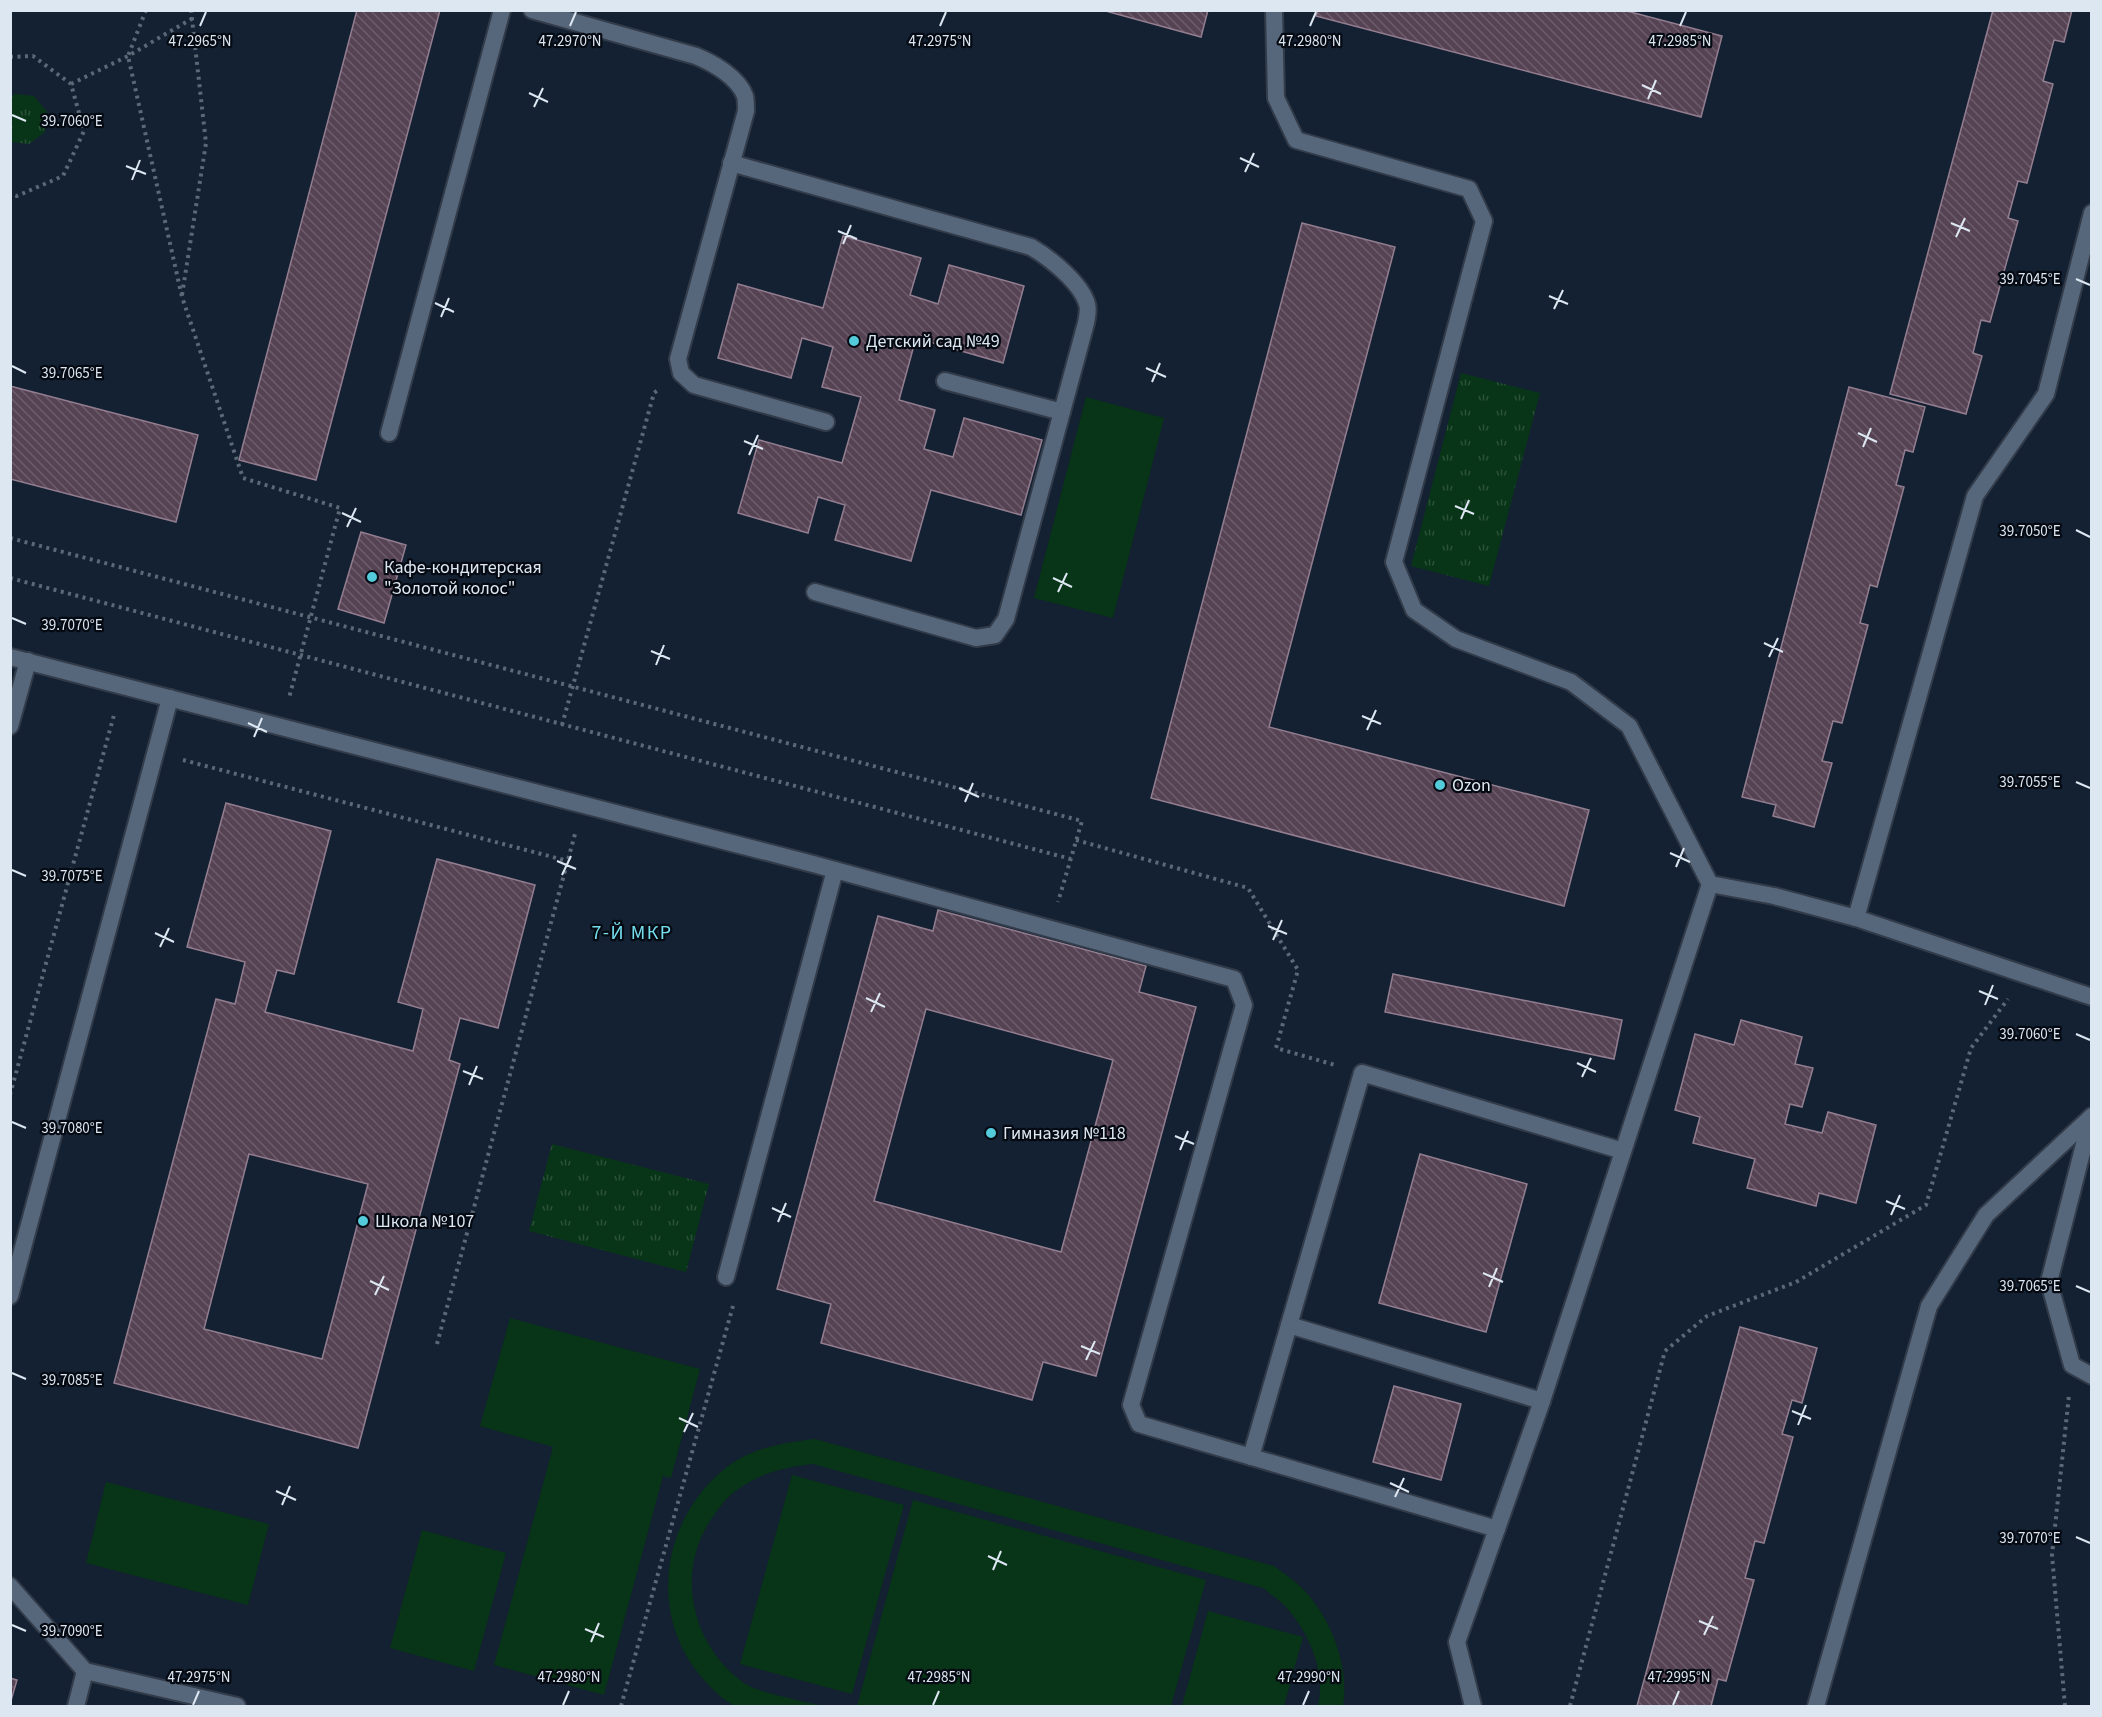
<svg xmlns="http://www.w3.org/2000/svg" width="2102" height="1717" viewBox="0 0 2102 1717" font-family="'Source Sans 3',sans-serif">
  <defs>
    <pattern id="grass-tufts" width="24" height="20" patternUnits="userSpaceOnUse" patternTransform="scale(1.5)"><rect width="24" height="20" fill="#083417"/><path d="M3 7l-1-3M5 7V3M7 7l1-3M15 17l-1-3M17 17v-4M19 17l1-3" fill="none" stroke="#2c5139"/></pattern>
    <pattern id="building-back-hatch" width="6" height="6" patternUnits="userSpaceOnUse" patternTransform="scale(1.5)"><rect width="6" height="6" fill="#554253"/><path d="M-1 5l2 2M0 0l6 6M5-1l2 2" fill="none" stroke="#6d5d6c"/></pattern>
  </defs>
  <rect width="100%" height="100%" fill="#132132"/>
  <g fill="url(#grass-tufts)">
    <polygon points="15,94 34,96 47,112 45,132 29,144 11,142 11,97"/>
    <polygon points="1461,373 1540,393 1489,586 1411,566"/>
    <polygon points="552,1144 709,1184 686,1272 529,1231"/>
  </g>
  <g fill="#083417">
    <polygon points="1086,397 1164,418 1113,618 1034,598"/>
    <polygon points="510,1318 700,1369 671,1478 663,1476 604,1695 494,1665 553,1447 480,1426"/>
    <path d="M815,1439L1274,1566C1283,1573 1293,1579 1300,1586C1330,1615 1350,1665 1343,1706H1318C1326,1671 1309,1632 1285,1606C1279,1599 1270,1594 1263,1588L813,1464C786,1467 763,1472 740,1488C727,1496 718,1509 710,1521C675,1575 693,1647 744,1683C756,1692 806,1702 823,1706C809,1707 740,1709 733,1705C720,1698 708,1685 699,1674C649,1612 662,1522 722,1471C748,1448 782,1443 815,1439Z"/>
    <polygon points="792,1475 904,1505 852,1694 740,1664"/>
    <polygon points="106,1482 269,1524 248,1605 86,1563"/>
    <polygon points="913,1500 1206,1580 1171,1706 857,1706"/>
    <polygon points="422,1530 506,1553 474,1671 390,1648"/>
    <polygon points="1208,1611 1303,1637 1284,1706 1182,1706"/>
  </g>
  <g fill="url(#building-back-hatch)" stroke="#937e90" stroke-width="1.5" fill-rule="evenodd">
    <polygon points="357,10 440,10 316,480 239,460"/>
    <polygon points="1102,10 1208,10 1201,37"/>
    <polygon points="1318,10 1623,10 1722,36 1701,117 1316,16"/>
    <polygon points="1993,10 2072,10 2064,42 2054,40 2043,81 2053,84 2027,183 2018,181 2008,218 2018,221 1990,322 1981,320 1973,353 1982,356 1966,414 1890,394"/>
    <polygon points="1302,223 1395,247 1269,727 1589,810 1564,906 1151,798"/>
    <polygon points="843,236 921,258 910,295 938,304 949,265 1024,286 1003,363 916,338 899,400 935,410 924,449 953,457 964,418 1042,440 1021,515 931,490 911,561 835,540 845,505 818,497 808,533 738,513 759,440 842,463 861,397 822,387 833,347 802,338 791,378 718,358 738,284 823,308"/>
    <polygon points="10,386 198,435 176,522 10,479"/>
    <polygon points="1849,387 1925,407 1913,452 1905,450 1896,485 1904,487 1877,587 1870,585 1860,623 1868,625 1842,723 1833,721 1822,761 1832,763 1814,827 1773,816 1776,805 1742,797"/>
    <polygon points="361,532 406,545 384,623 338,609"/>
    <path d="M226,803L331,831L294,974L277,970L265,1012L413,1051L423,1009L398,1002L437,859L535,885L498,1028L460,1018L449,1060L460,1064L358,1448L114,1383L216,999L235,1004L245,962L187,947ZM249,1154L368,1184L322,1359L204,1329Z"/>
    <path d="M938,910L1146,966L1139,992L1196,1007L1096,1376L1043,1362L1032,1400L821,1343L831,1304L777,1289L878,916L933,931ZM926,1009L1113,1060L1061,1252L874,1201Z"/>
    <polygon points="1393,974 1622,1020 1614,1059 1385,1012"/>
    <polygon points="1741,1020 1802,1037 1795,1064 1813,1068 1802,1107 1790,1104 1785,1124 1822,1133 1828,1112 1876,1125 1856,1203 1819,1193 1816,1206 1747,1188 1755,1159 1693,1143 1700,1117 1675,1110 1695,1034 1734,1045"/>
    <polygon points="1420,1154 1527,1184 1486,1332 1379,1303"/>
    <polygon points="1740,1327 1817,1348 1802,1403 1792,1400 1782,1434 1793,1437 1764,1543 1755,1541 1745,1578 1754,1580 1726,1681 1718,1679 1711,1706 1637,1706"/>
    <polygon points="1394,1386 1461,1404 1441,1480 1373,1462"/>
    <polygon points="10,1678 17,1680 10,1704"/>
  </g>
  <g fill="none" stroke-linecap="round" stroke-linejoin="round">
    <g stroke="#323b49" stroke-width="20">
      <g id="lane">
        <path d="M532,10L696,56C713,63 738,77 745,96C746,100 746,106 746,111L678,359L681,373L694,385L826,422"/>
        <polyline points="1274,10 1276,98 1296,140 1469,189 1484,221 1394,562 1414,610 1456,639 1571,682 1629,726 1710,884 1774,896 1856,918 2092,997"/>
        <path d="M731,163L1031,247C1050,258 1081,283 1087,304C1089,310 1087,317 1086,323L1006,619L995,635L976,638L815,592"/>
        <polyline points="945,381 1062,412"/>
        <polyline points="389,433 502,10"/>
        <polyline points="10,657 813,864 1234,979 1244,1005 1131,1405 1139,1424 1497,1529"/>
        <polyline points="10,726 28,661"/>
        <polyline points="1856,918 1975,496 2046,394 2092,213"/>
        <polyline points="2091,1117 2049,1282 2072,1365 2092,1376"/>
        <polyline points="726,1277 835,870"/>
        <polyline points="10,1296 170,698"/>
        <polyline points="1542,1401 1289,1325 1362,1073 1623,1151"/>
        <polyline points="1251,1457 1289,1325"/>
        <polyline points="10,1586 85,1671 237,1706"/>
        <polyline points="76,1706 85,1671"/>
        <polyline points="1473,1706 1457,1642 1542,1401 1710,884"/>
        <polyline points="1816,1706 1929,1306 1986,1215 2092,1116"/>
      </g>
    </g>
    <g stroke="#5b6876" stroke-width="4" stroke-dasharray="3 4.5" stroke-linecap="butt">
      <polyline points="146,10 128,56 182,297 243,478 340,508 289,698"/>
      <polyline points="10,57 33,56 71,84 84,131 63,176 17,196 10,194"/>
      <polyline points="71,84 128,56 193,18"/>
      <polyline points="182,295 206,143 191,10"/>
      <polyline points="10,538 1082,821 1058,902"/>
      <polyline points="10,578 1071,859"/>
      <polyline points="562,725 654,393 659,389"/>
      <polyline points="183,760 568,861"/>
      <polyline points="1076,840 1248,888 1298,970 1276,1048 1335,1065"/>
      <polyline points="10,1095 114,715"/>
      <polyline points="437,1344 575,834"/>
      <polyline points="621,1706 733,1306"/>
      <polyline points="1570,1706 1665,1351 1707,1316 1796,1282 1926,1205 1971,1048 2008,999"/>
      <polyline points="2065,1706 2052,1555 2069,1395"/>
    </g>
    <use href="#lane" stroke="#57677b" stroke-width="16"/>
  </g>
  <path fill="none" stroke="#dde7f2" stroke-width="2" d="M200,26L206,12M570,26L576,12M940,26L946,12M1310,26L1316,12M1680,26L1686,12M1642,85L1661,94M529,93L548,102M1648,99L1656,80M534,107L543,88M12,115L26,121M1240,158L1259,167M126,166L146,174M1245,172L1254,153M132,180L140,160M1951,223L1970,231M838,231L857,239M1956,237L1965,218M843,244L851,225M2076,279L2090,285M1549,296L1568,304M435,303L454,312M1554,309L1563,290M441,317L449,298M12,366L26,373M1146,368L1166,377M1152,382L1160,363M1858,433L1877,442M744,441L763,449M1863,447L1871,428M749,455L758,435M1455,506L1474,514M342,513L361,522M1461,519L1469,500M347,527L356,508M2076,530L2090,537M1053,578L1072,587M1058,592L1067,573M12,618L26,624M1764,643L1783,652M651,651L670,659M1769,657L1778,638M656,665L664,645M1362,716L1381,724M248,723L267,732M1367,730L1376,710M254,737L262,718M2076,782L2090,788M959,788L979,797M965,802L973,783M1670,853L1690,862M557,861L576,869M1676,867L1684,848M12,870L26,876M562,875L571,856M1268,926L1287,934M155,933L174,942M1273,940L1282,920M160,947L169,928M1979,991L1998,999M866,998L885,1007M1985,1005L1993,985M871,1012L880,993M2076,1034L2090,1040M1577,1063L1596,1072M463,1071L483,1079M1582,1077L1591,1058M469,1085L477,1066M12,1122L26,1128M1175,1136L1194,1144M1180,1150L1188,1131M1886,1201L1905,1209M772,1208L791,1217M1891,1215L1900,1195M778,1222L786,1203M1483,1273L1503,1282M370,1281L389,1290M2076,1286L2090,1292M1489,1287L1497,1268M375,1295L384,1276M1081,1346L1100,1354M1086,1360L1095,1341M12,1373L26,1379M1792,1411L1811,1419M679,1418L698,1427M1798,1425L1806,1405M684,1432L693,1413M1390,1483L1409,1492M276,1491L296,1500M1395,1497L1404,1478M282,1505L290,1486M2076,1537L2090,1543M988,1556L1007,1565M993,1570L1001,1551M1699,1621L1718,1629M12,1625L26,1631M585,1629L604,1637M1704,1635L1713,1616M591,1642L599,1623M193,1705L199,1691M563,1705L569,1691M933,1705L939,1691M1303,1705L1309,1691M1673,1705L1679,1691"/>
  <g fill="#53cbdb" stroke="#050a12" stroke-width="2">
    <circle cx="854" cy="341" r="6"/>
    <circle cx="372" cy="577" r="6"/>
    <circle cx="1440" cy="785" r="6"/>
    <circle cx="991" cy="1133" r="6"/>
    <circle cx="363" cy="1221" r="6"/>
  </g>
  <g text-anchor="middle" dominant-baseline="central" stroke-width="4.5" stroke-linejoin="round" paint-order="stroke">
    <g font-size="18" fill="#dde7f2" stroke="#050a12" text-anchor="start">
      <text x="866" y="341">Детский сад №49</text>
      <text x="384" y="567">Кафе-кондитерская<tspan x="384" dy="21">"Золотой колос"</tspan></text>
      <text x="1452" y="785">Ozon</text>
      <text x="1003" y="1133">Гимназия №118</text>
      <text x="375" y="1221">Школа №107</text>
    </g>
    <g font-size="20" letter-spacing="1.5" fill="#74deed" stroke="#050a12">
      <text x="632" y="933">7-Й МКР</text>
    </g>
  </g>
  <g font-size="15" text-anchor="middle" fill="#dde7f2" stroke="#050a12" stroke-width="4.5" stroke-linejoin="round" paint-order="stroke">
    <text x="200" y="46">47.2965°N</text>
    <text x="570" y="46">47.2970°N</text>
    <text x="940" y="46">47.2975°N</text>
    <text x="1310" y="46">47.2980°N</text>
    <text x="1680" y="46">47.2985°N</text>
    <text x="72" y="126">39.7060°E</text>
    <text x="2030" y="284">39.7045°E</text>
    <text x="72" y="378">39.7065°E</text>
    <text x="2030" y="536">39.7050°E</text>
    <text x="72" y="630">39.7070°E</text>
    <text x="2030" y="787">39.7055°E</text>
    <text x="72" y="881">39.7075°E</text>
    <text x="2030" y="1039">39.7060°E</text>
    <text x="72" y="1133">39.7080°E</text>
    <text x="2030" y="1291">39.7065°E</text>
    <text x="72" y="1385">39.7085°E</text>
    <text x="2030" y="1543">39.7070°E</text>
    <text x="72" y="1636">39.7090°E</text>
    <text x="199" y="1682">47.2975°N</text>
    <text x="569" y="1682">47.2980°N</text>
    <text x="939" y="1682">47.2985°N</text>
    <text x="1309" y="1682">47.2990°N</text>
    <text x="1679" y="1682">47.2995°N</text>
  </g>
  <rect width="2102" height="1717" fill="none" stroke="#dde7f2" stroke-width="24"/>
</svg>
